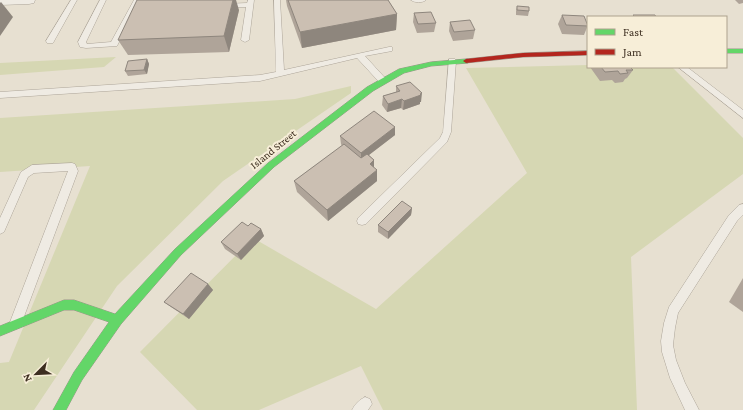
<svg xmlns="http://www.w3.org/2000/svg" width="743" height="410" viewBox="0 0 743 410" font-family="'Crimson Pro',serif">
  <rect width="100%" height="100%" fill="#e7e0d1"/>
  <g fill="#d6d7b3">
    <polygon points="116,57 104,67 0,75 0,63"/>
    <polygon points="588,65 588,67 672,67 743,138 743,174 631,257 637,410 383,410 361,366 259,410 197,410 140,352 253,238 376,309 527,173 466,68"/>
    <polygon points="351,86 351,93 223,181 117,286 34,410 0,410 0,363 9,362 90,166 0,172 0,118 295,99"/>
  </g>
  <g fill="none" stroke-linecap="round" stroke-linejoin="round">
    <g stroke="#ada599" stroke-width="1">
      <g id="lane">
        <polygon points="71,0 77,0 53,43 47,43 46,41"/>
        <polygon points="100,0 106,0 86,42 87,44 111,42 134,0 140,0 117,46 86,48 80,47 78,42"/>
        <polygon points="248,0 254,0 249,40 245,42 241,40 246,7 224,8 221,6 224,4 247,3"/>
        <polygon points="274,0 280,0 284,70 389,47 392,47 392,51 365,56 386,79 386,83 380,83 357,58 260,81 0,98 0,92 260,75 276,72"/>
        <path d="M411,0H426C423,3 414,3 411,0Z"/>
        <polygon points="449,59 455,59 456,61 451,132 447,142 366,224 362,225 358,224 357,221 358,218 440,138 443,132"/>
        <polygon points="678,67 687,67 743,110 743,118"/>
        <polygon points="72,163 75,164 78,171 22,322 20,326 16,328 12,326 10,322 68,171 34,173 28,177 4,232 0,234 0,218 21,172 32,165"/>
        <polygon points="743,204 743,215 737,221 678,313 675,328 673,345 676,360 685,383 699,410 685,410 670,378 662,352 661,341 664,323 669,307 729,215 739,205"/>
        <path d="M365,397L370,399L372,404L368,410H352C355,404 359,400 365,397Z"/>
      </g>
    </g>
    <g stroke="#ada599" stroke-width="1">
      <polygon id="street" points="0,0 35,0 34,3 29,4 0,5"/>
    </g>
    <g stroke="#9c958a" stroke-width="1">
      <g id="fast">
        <rect x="726" y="49" width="17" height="4"/>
        <polygon points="466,59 468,59 468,63 431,66 404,73 373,91 274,167 181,255 121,324 82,380 66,410 53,410 74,372 109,322 74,310 64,310 0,336 0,326 64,300 74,300 115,314 175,249 268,163 367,87 399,69 431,62"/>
      </g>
    </g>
    <g stroke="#9c958a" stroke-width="1">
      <polygon id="jam" points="588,51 588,55 523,57 466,63 463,61 466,59 523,53"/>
    </g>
    <use href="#lane" fill="#efebe3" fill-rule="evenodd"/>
    <use href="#street" fill="#efebe3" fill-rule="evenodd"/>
    <use href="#fast" fill="#63d668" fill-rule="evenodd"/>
    <use href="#jam" fill="#b3261e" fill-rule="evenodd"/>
  </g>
  <g fill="#afa499">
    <polygon points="286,0 388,0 397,14 396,30 302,48 287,6"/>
    <polygon points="735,0 743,0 743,3 739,4"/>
    <polygon points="517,6 529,11 528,16 516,15 516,11"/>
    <polygon points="239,10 229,52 128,55 118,40"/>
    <polygon points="414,13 436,23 434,32 417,33 413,22"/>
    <polygon points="562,15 588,25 584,35 562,34 558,24"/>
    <polygon points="450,22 475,30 473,39 453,41 449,31"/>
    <polygon points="147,59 149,64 147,74 128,76 125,71"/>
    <polygon points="590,67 630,67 633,70 627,78 625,79 623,82 615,83 612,80 600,81"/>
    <polygon points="396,86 421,102 420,102 420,104 403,110 401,108 387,112 382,105 383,96 396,92"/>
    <polygon points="395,127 395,135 369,155 374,160 374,168 377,181 328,221 297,192 294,181 342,146 341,144 340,136"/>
    <polygon points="412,208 411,215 388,239 378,232 378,225"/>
    <polygon points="248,226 261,229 264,236 241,260 225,249 221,242"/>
    <polygon points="743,278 743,312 729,302"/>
    <polygon points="208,284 213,290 189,319 171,307 164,302"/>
  </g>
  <g fill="#8e867d">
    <polygon points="233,0 236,0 239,10 229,52 224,36"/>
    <polygon points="1,2 13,17 0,36 0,3"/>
    <polygon points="397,14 396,30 302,48 300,32"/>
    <polygon points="147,59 149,64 147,74 144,70"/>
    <polygon points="422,93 421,102 420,102 420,104 403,110 404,101"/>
    <polygon points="402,99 401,108 387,112 388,104"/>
    <polygon points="395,127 395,135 361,161 361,153"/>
    <polygon points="374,160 374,171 370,164"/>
    <polygon points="377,170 377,181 328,221 327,210"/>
    <polygon points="412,208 411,215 388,239 388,232"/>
    <polygon points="261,229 264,236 241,260 237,254"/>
    <polygon points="208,284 213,290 189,319 183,314"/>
  </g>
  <g fill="#cbbfb2" stroke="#8e867d">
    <polygon points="137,0 233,0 224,36 118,40"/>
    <polygon points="288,0 388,0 397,14 300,32"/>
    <polygon points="517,6 529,7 529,11 517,10"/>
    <polygon points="431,12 436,23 418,24 414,13"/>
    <polygon points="562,15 584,16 588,26 566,25"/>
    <polygon points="633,15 655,15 656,17 635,17"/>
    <polygon points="470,20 475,30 454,32 450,22"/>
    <polygon points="147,59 144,70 125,71 128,61"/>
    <polygon points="601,67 630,67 633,70 626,70 628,73 620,74 618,71 605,72"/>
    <polygon points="410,82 422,93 420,94 421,95 404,101 402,99 388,104 383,96 400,91 396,86"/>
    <polygon points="374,111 395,127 361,153 340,136"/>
    <polygon points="344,144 361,158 367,154 374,160 370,164 377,170 327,210 294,181"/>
    <polygon points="402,201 412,208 388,232 378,225"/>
    <polygon points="242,222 248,226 251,223 261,229 237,254 221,242"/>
    <polygon points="191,273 208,284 183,314 164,302"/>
  </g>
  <g text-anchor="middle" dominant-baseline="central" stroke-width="4" stroke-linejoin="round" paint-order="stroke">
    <g font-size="11" fill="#3d2e20" stroke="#f7eed8">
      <text transform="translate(273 149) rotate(-39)">Island Street</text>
    </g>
  </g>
  <rect x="587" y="16" width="140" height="52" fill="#f7eed8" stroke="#ada18e"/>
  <rect x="595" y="29" width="20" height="6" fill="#63d668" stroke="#ada18e"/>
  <text x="623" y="36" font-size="12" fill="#3d2e20">Fast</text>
  <rect x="595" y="49" width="20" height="6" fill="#b3261e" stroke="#ada18e"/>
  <text x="623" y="56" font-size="12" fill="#3d2e20">Jam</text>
  <g transform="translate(36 374) rotate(246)" stroke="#f7eed8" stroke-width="3" paint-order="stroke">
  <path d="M0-3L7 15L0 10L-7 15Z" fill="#3d2e20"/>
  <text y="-6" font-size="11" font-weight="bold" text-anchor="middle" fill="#3d2e20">N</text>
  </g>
</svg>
